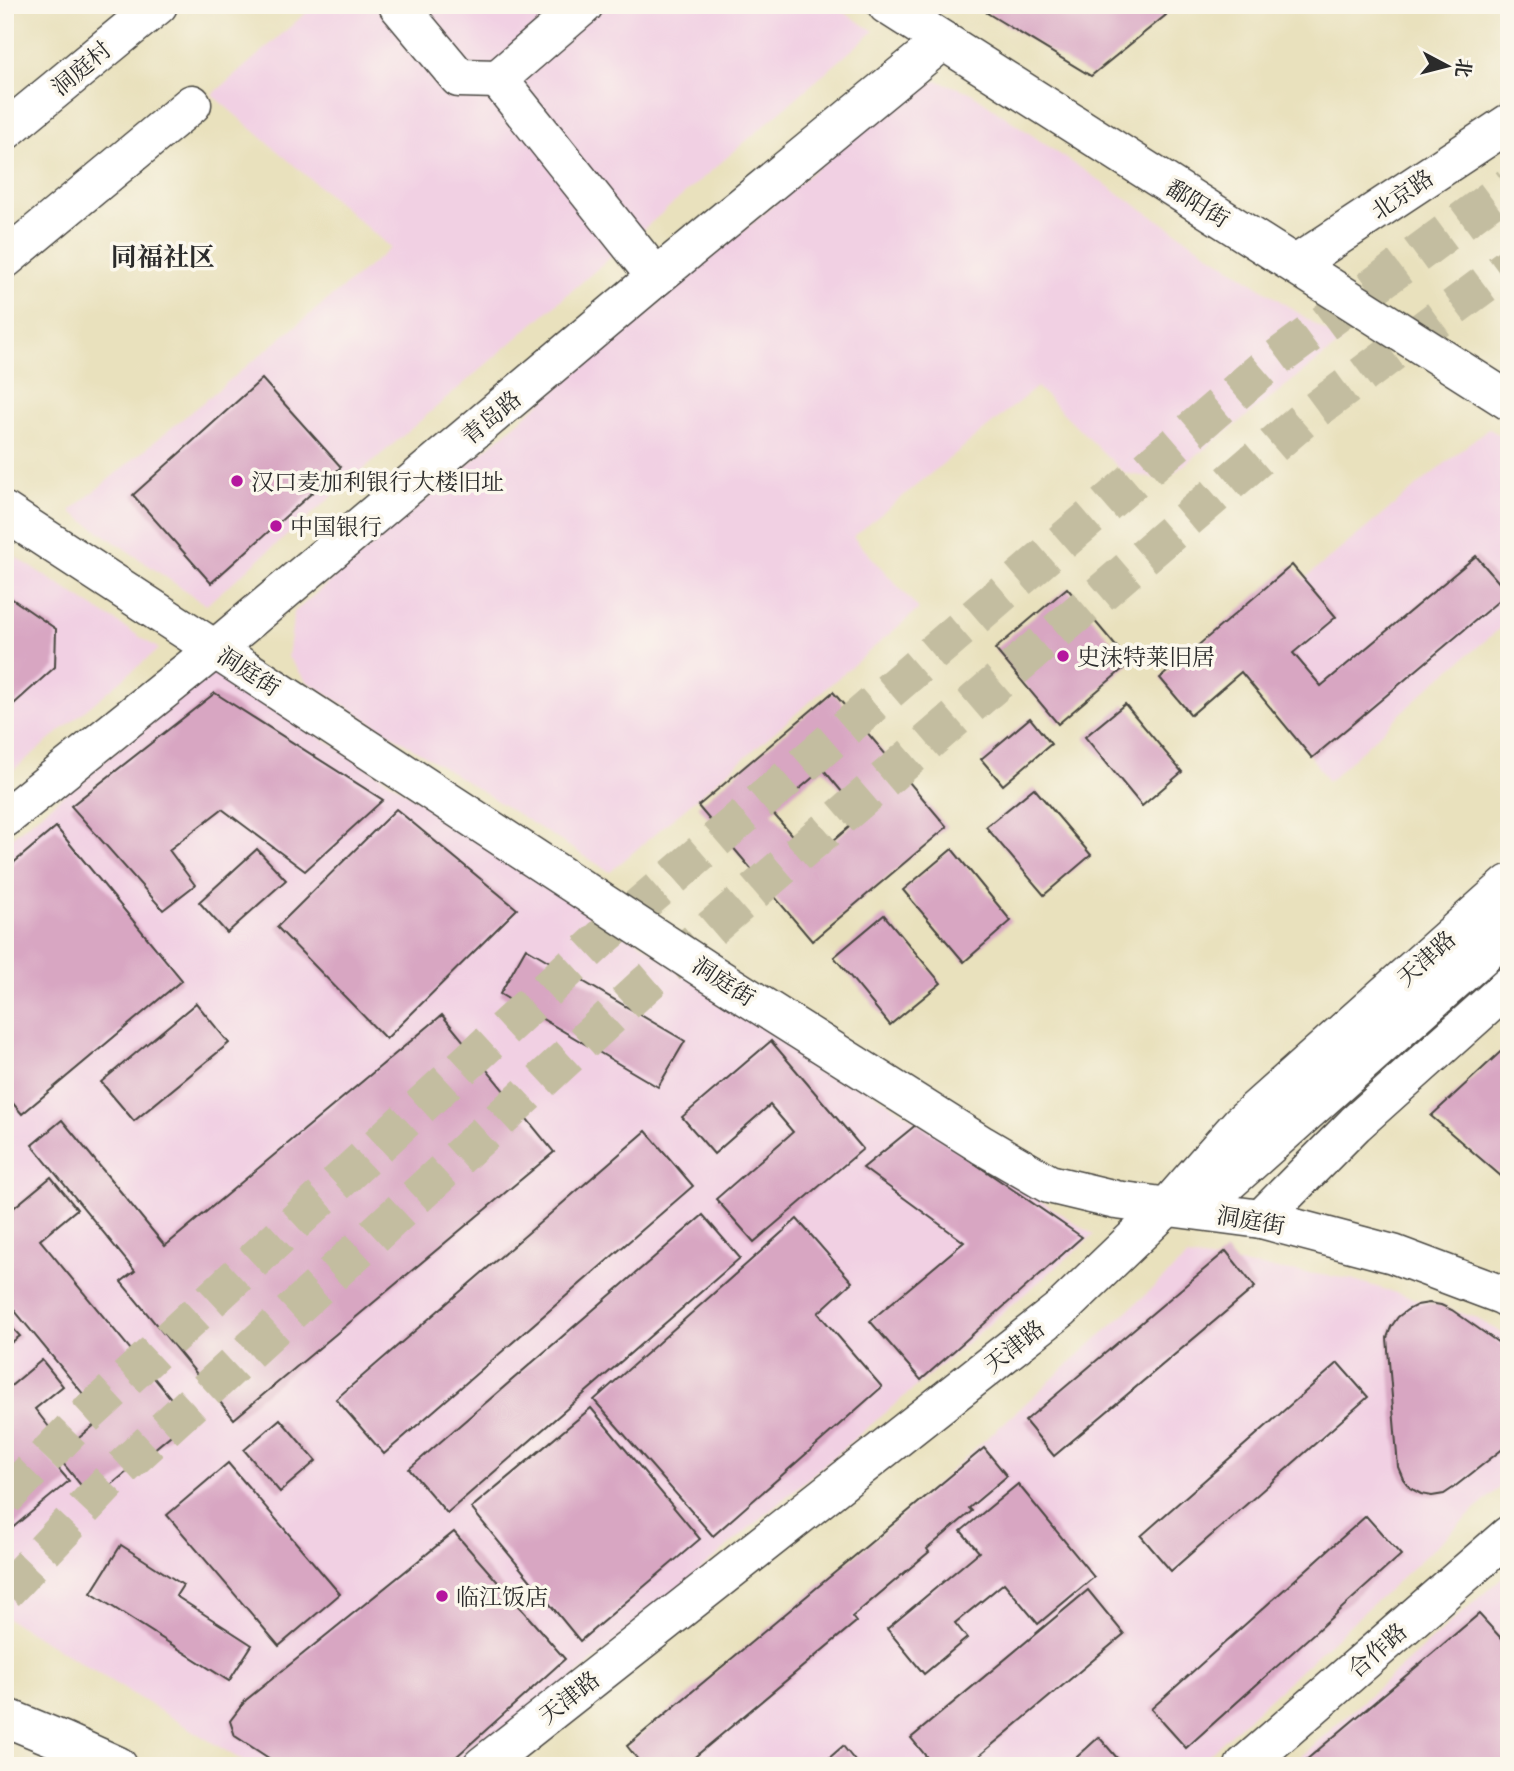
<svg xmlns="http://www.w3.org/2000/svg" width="1514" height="1771" viewBox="0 0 1514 1771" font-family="'Gentium Book Plus','Noto Serif SC',serif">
  <rect width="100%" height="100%" fill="#fbf7ec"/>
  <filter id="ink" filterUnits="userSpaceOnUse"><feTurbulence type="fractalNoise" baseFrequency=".0143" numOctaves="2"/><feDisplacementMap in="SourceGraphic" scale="14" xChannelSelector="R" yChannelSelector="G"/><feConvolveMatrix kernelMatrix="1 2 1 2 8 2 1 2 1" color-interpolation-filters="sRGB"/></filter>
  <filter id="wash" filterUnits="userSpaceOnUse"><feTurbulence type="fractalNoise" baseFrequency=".00686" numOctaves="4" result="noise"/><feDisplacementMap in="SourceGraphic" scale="28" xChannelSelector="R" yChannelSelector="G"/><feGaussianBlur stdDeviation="1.57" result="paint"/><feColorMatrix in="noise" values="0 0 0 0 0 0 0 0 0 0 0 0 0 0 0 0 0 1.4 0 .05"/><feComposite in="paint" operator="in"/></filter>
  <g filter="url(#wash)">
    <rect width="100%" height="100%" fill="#e9e1bd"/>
    <g fill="#f1d0e3">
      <polygon points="315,5 832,5 874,31 206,605 70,511 391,248 212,95"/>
      <polygon points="938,81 970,92 1049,147 1342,342 1165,480 1124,473 1037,387 853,537 919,609 610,872 306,681 288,657 294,612 917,83"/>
      <polygon points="1488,428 1509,441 1509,621 1428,688 1328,782 1312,758 1241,673 1191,715 1160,678 1292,565 1304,579"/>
      <polygon points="5,550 159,649 5,777"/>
      <polygon points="215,669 1094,1235 470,1766 251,1766 5,1617 5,843"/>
      <polygon points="1187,1257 1351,1279 1474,1317 1509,1337 1509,1479 1196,1766 625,1766"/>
      <polygon points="1509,1571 1509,1766 1290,1766"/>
    </g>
    <g id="blocks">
      <g fill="#d8a6c2" fill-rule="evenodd">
        <polygon points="997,5 1158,5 1166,15 1091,76 987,13"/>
        <polygon points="262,379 341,467 211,583 133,495"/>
        <polygon points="1476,556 1508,593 1312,758 1241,672 1191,715 1160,678 1292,565 1336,617 1293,653 1321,686"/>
        <polygon points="1067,588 1130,663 1058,724 995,649"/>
        <polygon points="5,594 56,629 55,667 5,712"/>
        <path d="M833,692L947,827L812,941L698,806ZM823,769L862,816L812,859L772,812Z"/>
        <polygon points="215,693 383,800 305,871 222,809 169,850 195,885 163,910 71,806"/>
        <polygon points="1125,704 1182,772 1142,806 1085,737"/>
        <polygon points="1030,718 1051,744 1003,785 981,759"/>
        <polygon points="1034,788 1091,855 1044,895 986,827"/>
        <polygon points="396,809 517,909 386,1039 277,927"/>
        <polygon points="56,827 182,980 22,1114 5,1094 5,870"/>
        <polygon points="257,849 286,880 227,933 199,902"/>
        <polygon points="952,849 1011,921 964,962 903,890"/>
        <polygon points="884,915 941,983 890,1025 834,957"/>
        <polygon points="526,948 685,1041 658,1087 500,994"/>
        <polygon points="196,1003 229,1043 134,1121 101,1082"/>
        <polygon points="442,1015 554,1152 234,1419 121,1282 135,1271 32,1145 62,1120 165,1246"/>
        <polygon points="771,1041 863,1149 754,1242 716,1199 793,1132 770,1105 714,1154 682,1117"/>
        <polygon points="1509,1044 1509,1183 1431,1116"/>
        <polygon points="917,1124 1082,1237 921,1380 870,1321 964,1242 863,1168"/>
        <polygon points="646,1131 693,1186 384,1454 336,1399"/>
        <polygon points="51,1177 77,1209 40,1240 189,1420 93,1500 57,1456 103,1418 5,1299 5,1215"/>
        <polygon points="703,1215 740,1258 447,1513 409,1469"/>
        <polygon points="797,1219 852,1282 818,1313 882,1387 713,1536 594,1400"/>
        <polygon points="1226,1251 1255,1287 1054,1456 1025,1421"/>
        <polygon points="1429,1303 1441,1305 1452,1310 1509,1350 1509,1444 1453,1488 1444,1494 1432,1496 1421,1494 1410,1488 1403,1479 1398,1467 1387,1338 1391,1327 1398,1317 1407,1310 1417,1305"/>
        <polygon points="5,1320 20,1336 5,1347"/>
        <polygon points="42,1360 63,1386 35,1409 60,1441 45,1453 69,1481 5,1534 5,1391"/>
        <polygon points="1338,1363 1368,1397 1171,1571 1141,1536"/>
        <polygon points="591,1408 700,1539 580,1641 471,1508"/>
        <polygon points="280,1419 316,1461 280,1492 244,1450"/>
        <polygon points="984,1448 1007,1476 969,1508 972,1511 927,1549 929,1552 852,1617 856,1622 684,1766 643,1766 627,1746"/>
        <polygon points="228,1463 340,1594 279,1646 167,1515"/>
        <polygon points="1018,1484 1094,1577 1038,1624 1004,1583 955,1623 967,1638 924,1674 887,1629 979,1552 961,1531"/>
        <polygon points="1366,1516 1401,1555 1186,1748 1151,1709"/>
        <polygon points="454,1532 565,1659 446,1766 281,1766 235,1736 230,1721 246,1700"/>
        <polygon points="121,1545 183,1585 176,1596 252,1645 229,1681 91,1593"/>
        <polygon points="1088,1590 1124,1634 967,1766 934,1766 911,1738"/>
        <polygon points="1479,1614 1509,1647 1509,1766 1312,1766 1305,1761"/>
        <polygon points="1099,1737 1124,1766 1067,1766"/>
        <polygon points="843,1746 859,1766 820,1766"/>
      </g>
    </g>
  </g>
  <g filter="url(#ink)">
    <use href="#blocks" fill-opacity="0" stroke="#484641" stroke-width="2"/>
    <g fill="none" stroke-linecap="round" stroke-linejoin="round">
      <g stroke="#c3bda0" stroke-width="38" stroke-dasharray="38 19" stroke-linecap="butt">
        <polyline points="5,1498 75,1426 601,939 1265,367 1509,186"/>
        <polyline points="5,1592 120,1470 644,986 1306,417 1509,266"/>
      </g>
      <g stroke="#484641" stroke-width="41">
        <g id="minor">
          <polyline points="398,5 459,78 498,79"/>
          <polyline points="584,5 498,79 656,277"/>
          <polyline points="887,5 1509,401"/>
          <polyline points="5,131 158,5"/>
          <polyline points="5,259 192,104"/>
          <polyline points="1296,264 1509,123"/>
          <polyline points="5,512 713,975 982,1145 1049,1184 1116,1200 1261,1219 1393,1254 1502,1295 1509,1299"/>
          <polyline points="5,818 215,649 656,277 943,41"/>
          <polyline points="1175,1205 1215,1194 1509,932"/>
          <polyline points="1261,1219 1355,1124 1509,986"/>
          <polyline points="482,1766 1061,1309 1166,1208 1240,1124 1509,884"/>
          <polyline points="1244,1766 1509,1535"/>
        </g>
      </g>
      <g stroke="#484641" stroke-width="41">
        <polyline id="major" points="5,1717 63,1741 118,1766"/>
      </g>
      <use href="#minor" stroke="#fff" stroke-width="38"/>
      <use href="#major" stroke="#fff" stroke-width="38"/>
    </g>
  </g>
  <g fill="#b5179e" stroke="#fbf7ec" stroke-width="2.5">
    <circle cx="237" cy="481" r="7"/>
    <circle cx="276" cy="526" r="7"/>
    <circle cx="1063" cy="656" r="7"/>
    <circle cx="442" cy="1596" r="7"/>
  </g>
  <g text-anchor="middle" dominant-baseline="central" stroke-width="7" stroke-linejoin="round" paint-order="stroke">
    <g font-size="23" fill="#2b2b2b" stroke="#fbf7ec">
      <text transform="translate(81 68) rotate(-40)">洞庭村</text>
      <text transform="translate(1402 194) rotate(-34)">北京路</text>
      <text transform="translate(1198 203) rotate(32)">鄱阳街</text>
      <text transform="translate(491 417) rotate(-40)">青岛路</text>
      <text transform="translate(249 671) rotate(33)">洞庭街</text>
      <text transform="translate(1426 958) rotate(-42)">天津路</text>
      <text transform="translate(724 981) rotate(33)">洞庭街</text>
      <text transform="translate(1251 1220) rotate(10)">洞庭街</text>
      <text transform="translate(1014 1346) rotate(-38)">天津路</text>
      <text transform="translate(1377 1650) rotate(-41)">合作路</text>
      <text transform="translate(569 1697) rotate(-38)">天津路</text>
    </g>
    <g font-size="23" fill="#2b2b2b" stroke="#fbf7ec" text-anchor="start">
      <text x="251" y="481">汉口麦加利银行大楼旧址</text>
      <text x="290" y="526">中国银行</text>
      <text x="1077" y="656">史沫特莱旧居</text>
      <text x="456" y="1596">临江饭店</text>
    </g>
    <g font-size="26" font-weight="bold" fill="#2b2b2b" stroke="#fbf7ec">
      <text x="163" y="256">同福社区</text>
    </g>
  </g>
  <rect width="1514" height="1771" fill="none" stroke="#fbf7ec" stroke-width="28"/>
  <g transform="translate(1447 66) rotate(97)" stroke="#fbf7ec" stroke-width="5" paint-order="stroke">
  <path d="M0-5L12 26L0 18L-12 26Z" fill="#2b2b2b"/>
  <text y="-10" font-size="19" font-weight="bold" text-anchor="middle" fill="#2b2b2b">北</text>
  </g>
</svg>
